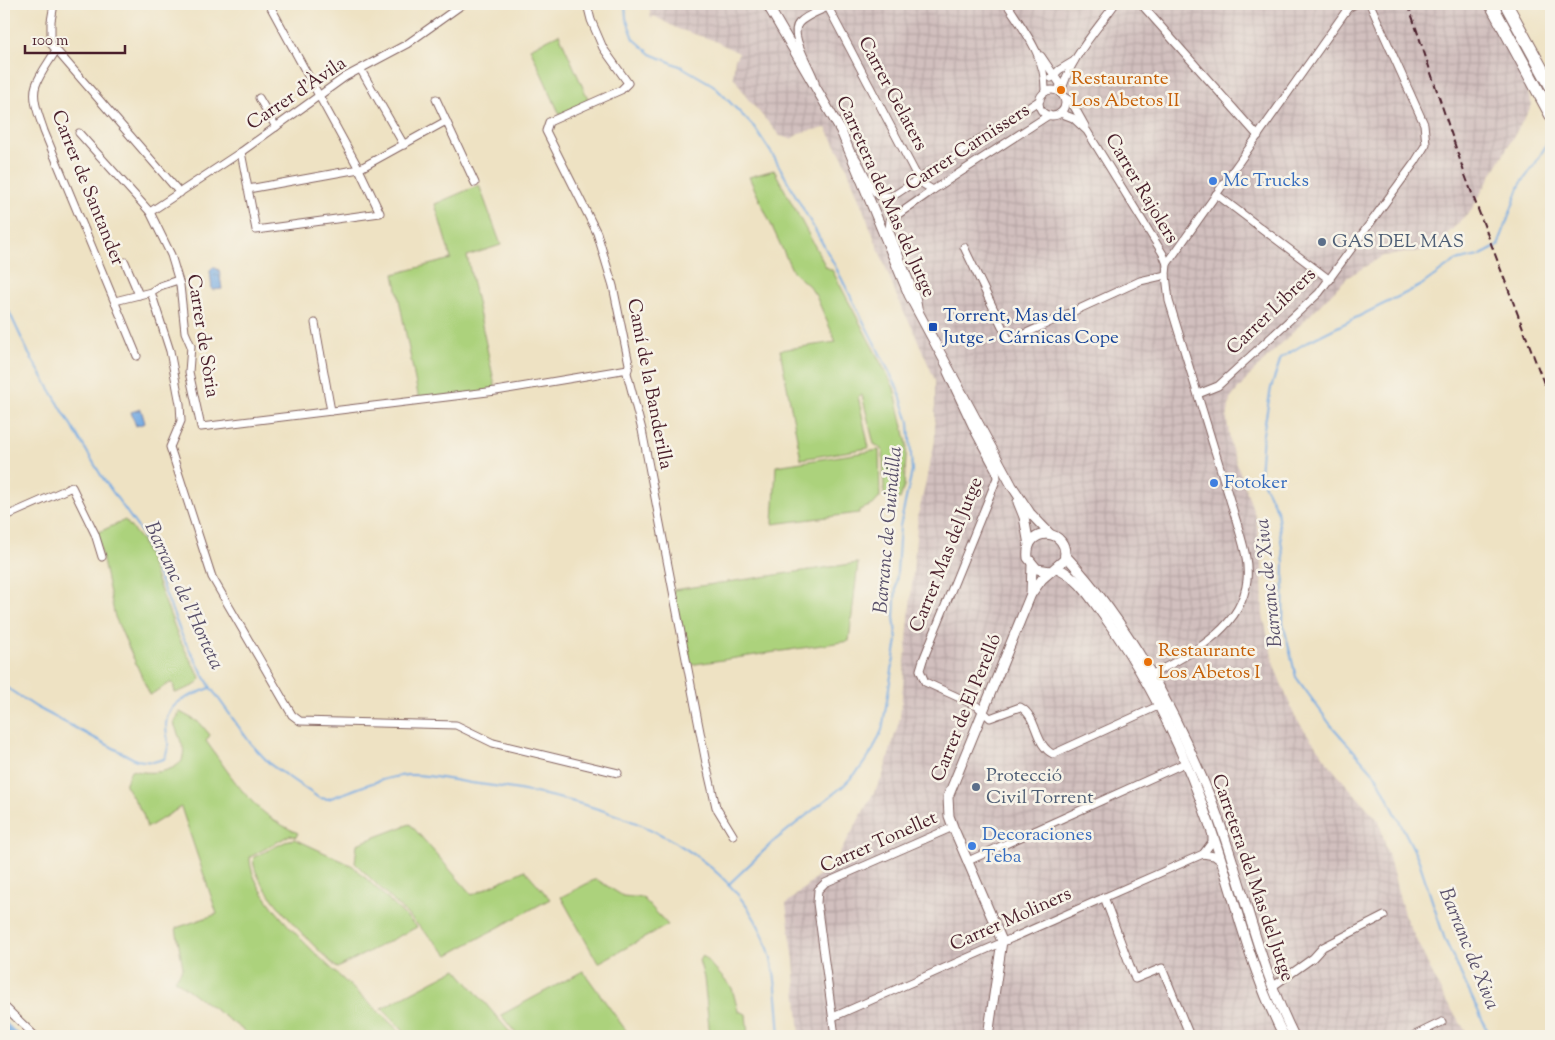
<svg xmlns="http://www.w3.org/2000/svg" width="1555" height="1040" viewBox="0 0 1555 1040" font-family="'Sorts Mill Goudy',serif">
  <defs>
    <pattern id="industrial-grid" width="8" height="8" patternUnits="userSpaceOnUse" patternTransform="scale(1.25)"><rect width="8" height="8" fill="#d1bfbe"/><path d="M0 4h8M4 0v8" fill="none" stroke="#b5a4a3"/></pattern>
    <pattern id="water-ripples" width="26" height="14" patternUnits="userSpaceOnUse" patternTransform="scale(1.25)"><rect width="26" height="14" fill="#74aae2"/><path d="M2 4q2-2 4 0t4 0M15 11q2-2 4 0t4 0" fill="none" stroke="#618ab7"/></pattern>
  </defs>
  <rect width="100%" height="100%" fill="#f7f3e8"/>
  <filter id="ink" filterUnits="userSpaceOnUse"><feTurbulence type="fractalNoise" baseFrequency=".02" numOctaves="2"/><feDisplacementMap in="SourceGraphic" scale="10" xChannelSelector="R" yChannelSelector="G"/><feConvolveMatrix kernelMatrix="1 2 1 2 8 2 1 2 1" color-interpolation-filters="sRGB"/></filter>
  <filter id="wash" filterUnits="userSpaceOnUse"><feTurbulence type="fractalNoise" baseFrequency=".0096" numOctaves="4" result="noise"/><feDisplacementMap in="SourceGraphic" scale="20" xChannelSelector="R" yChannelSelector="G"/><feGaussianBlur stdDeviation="1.12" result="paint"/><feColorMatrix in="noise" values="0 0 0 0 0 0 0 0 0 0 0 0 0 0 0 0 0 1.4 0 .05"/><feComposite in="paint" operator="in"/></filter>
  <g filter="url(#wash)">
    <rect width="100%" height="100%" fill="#eee2c3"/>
    <polygon fill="url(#industrial-grid)" points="649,4 1482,4 1523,77 1532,105 1470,212 1437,244 1420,251 1383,256 1348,277 1252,373 1230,399 1227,420 1231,447 1256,518 1262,559 1263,615 1275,668 1295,717 1335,772 1379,821 1404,914 1444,998 1469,1036 800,1036 794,961 786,904 836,860 882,778 900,718 918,516 935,441 935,380 912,327 901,307 844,160 826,128 802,132 791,139 780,136 747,98 733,76 735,59 739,53 713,40 678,29 654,16 651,19"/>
    <g fill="#acd27c" stroke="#7b7854">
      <polygon points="559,34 589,101 560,115 530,48"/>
      <polygon points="774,170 826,267 832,270 894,388 907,444 904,486 900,499 884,495 883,452 879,447 874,444 862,395 858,396 869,448 801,459 780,350 836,342 816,296 809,286 793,272 749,177"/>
      <polygon points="479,185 501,245 467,256 496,390 419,400 394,274 451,259 435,204"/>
      <polygon points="879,450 880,497 873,505 859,510 859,513 773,524 776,466"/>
      <polygon points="125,520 142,541 180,641 201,679 194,686 175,693 173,683 170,683 150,695 115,617 97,533"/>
      <polygon points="858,563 849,641 689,665 673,590"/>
      <path d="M180,712L200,723L210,735L206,741C234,780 253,814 298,833L296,837L290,835L250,857C248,908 369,997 403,1036H251L175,980L183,968L176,928L217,914L181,807L147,828L143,814L125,785L131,770C147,774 170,774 182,761L184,750L174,723Z"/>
      <polygon points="410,824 472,895 525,870 550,899 448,955 355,863 357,844"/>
      <path d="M295,839L353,866L417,927L337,968C319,951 247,882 254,857L289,840Z"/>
      <polygon points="596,879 623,896 643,898 668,925 598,963 561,897"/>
      <polygon points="703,956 732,988 738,1011 746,1014 748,1036 710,1036 704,978 699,960"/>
      <polygon points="456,969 513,1036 408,1036 382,1008"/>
      <polygon points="583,971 630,1036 518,1036 501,1015"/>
    </g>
    <g fill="url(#water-ripples)" stroke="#5f6486">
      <polygon points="213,267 219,270 222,289 212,290 210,271"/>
      <polygon points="141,409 145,423 136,426 131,412"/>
    </g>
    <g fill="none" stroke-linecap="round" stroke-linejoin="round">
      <g stroke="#74aae2" stroke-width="2">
        <polyline points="625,4 626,18 634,39 651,54 682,67 713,85 755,128 774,157 833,262 898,389 909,422 912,471 900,526 894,617 897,640 882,730 873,750 859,770 842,787 774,841 728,885"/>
        <path d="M4,301L29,354L102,477L141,532L183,638L211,688L251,744L271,765L319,798L328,799C353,791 381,777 408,775C428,774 451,780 471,783C574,795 710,828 760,929C777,962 777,1000 780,1036"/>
        <path d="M4,686L36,707L136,760L153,762L164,759C172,743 166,740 166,724C167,701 193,695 210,688"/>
        <polyline points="1490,1036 1445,940 1418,858 1377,777 1330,724 1296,677 1283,623 1284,563 1277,510 1260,476 1263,434 1271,388 1281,358 1309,341 1420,286 1455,261 1479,256 1498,246 1520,185 1535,164 1551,137"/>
      </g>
      <polyline stroke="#74aae2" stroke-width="7" points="4,1025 15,1036"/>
    </g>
  </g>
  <g filter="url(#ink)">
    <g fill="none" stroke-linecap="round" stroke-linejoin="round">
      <g stroke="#836360" stroke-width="9">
        <g id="minor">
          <polyline points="54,4 51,21 51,44 180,193"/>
          <polyline points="587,4 591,20 603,48 628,83 621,90 549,122 546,131 597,233 613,286 629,364 627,373 642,430 706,763 716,807 733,835"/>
          <path d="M1007,4C1025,32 1046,57 1045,92"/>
          <polyline points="1141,4 1258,136"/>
          <polyline points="828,7 918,178 923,184 933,190"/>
          <path d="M56,50C50,61 40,73 36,85C31,99 40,118 44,131L137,356"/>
          <polyline points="1041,56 1060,84 1059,90"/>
          <polyline points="361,70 404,145"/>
          <polyline points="1051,78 1059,70 1074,61"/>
          <path d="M815,82C811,68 788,34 799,23C807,14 823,10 834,4"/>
          <circle cx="1052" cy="103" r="13"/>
          <path d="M1061,94C1068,60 1096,31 1115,4"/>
          <polyline points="1064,97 1071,101 1085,126"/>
          <polyline points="259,98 276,127"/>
          <polyline points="436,99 475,183"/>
          <polyline points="1060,113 1073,118 1087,131 1163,254 1167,264"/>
          <polyline points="79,133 150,212 171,255 180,285 185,332 191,346 189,372 201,427 496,391 628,369"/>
          <polyline points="241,152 256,230 380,213 359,169 269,4"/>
          <path d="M853,154C863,167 867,185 879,196H893L1040,100"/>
          <polyline points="248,189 359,169 446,121"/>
          <polyline points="1216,194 1330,280"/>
          <polyline points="150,212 241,152 345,77 407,44 463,4"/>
          <polyline points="964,247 1009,341 1140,281 1166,275"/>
          <polyline points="125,262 139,295"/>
          <polyline points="151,292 170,351 180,404 181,421 170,447 212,577 292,715 300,721 456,725 493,743 618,773"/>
          <polyline points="115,301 151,292 160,286 178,280"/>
          <polyline points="918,308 916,297 889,230 890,220 933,190 1049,115"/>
          <polyline points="315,323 331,411"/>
          <path d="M947,372L975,432L996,471L997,478L923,660L920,670L925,682L977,706L990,718L1020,707C1038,716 1034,745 1053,754L1158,706"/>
          <polyline points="1198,394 1218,386 1319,293 1415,162 1426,144 1424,124 1370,4"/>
          <polyline points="4,517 72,487 95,534 102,557"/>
          <path d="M1153,674C1191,653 1242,629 1247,580C1249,560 1242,541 1237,523L1169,301L1166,275L1167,264L1348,8L1355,4"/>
          <polyline points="1203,854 1214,856 1222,862"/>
          <polyline points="968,861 1185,763"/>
          <polyline points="1104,897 1135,979 1162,968 1190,1036"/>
          <polyline points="1272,987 1313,958 1323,947 1384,916"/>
          <polyline points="4,1006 35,1036"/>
          <polyline points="833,1017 1203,854 1212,842 1212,835"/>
          <polyline points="835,1036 817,903 818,890 825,883 953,827"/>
          <polyline points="1413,1036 1442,1022"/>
        </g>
      </g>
      <g stroke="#836360" stroke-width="11">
        <g id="tertiary">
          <polyline points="767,4 841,131 909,295 1012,486 1030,513 1050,534"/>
          <polyline points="1018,502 1024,517 1029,545"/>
          <path d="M1065,555C1130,625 1174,709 1210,797C1242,876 1256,960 1294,1036"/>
          <path d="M1057,568C1080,578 1091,599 1106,619C1155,687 1191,767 1217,847C1238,910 1253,977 1284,1036"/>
          <polyline points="1031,594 1032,565"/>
          <path d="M988,1036L1002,941L953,827L949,816L948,797L1031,594L1042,579L1064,560C1072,528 1024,524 1028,558L1037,569L1050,571"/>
        </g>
      </g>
      <g stroke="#836360" stroke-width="14">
        <g id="motorway">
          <polyline points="1491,4 1551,115"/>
          <polyline points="1506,4 1551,86"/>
        </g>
      </g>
      <use href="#minor" stroke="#fff" stroke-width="7"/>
      <use href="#tertiary" stroke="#fff" stroke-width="9"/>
      <use href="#motorway" stroke="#fff" stroke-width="12"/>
      <polyline stroke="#4a1f2b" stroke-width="2" stroke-dasharray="8 4" stroke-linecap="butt" points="1408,4 1465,175 1551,402"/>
    </g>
  </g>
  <g fill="#e8710a" stroke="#f7f3e8" stroke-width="2">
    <circle cx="1061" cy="90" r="5"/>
    <circle cx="1148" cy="662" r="5"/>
  </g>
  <g fill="#3f7fe0" stroke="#f7f3e8" stroke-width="2">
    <circle cx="1213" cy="181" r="5"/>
    <circle cx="1214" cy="483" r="5"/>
    <circle cx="972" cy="846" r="5"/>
  </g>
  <g fill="#5c6f8a" stroke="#f7f3e8" stroke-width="2">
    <circle cx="1322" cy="242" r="5"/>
    <circle cx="976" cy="787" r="5"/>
  </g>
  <rect fill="#1a4fb4" stroke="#f7f3e8" stroke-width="2" x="928" y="322" width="10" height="10" rx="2.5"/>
  <g text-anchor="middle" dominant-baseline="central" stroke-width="5" stroke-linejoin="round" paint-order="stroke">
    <g font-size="19" fill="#c56008" stroke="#f7f3e8" text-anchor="start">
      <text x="1071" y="79">Restaurante<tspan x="1071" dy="22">Los Abetos II</tspan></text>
      <text x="1158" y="651">Restaurante<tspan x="1158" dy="22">Los Abetos I</tspan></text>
    </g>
    <g font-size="19" fill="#4a1f2b" stroke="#f7f3e8">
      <text transform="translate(297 94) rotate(-34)">Carrer d'Àvila</text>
      <text transform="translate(892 94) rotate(62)">Carrer Gelaters</text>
      <text transform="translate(968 148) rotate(-33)">Carrer Carnissers</text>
      <text transform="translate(87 188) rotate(68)">Carrer de Santander</text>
      <text transform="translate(1141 189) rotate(59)">Carrer Rajolers</text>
      <text transform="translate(885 197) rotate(66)">Carretera del Mas del Jutge</text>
      <text transform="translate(1272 312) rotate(-44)">Carrer Librers</text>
      <text transform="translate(202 336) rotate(81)">Carrer de Sòria</text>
      <text transform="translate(649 384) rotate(79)">Camí de la Banderilla</text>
      <text transform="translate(947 555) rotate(-68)">Carrer Mas del Jutge</text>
      <text transform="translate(967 708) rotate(-68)">Carrer de El Perelló</text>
      <text transform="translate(879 843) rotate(-24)">Carrer Tonellet</text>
      <text transform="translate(1252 878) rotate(71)">Carretera del Mas del Jutge</text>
      <text transform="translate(1011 920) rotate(-24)">Carrer Moliners</text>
    </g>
    <g font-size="19" fill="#366cbe" stroke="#f7f3e8" text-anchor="start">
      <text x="1223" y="181">Mc Trucks</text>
      <text x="1224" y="483">Fotoker</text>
      <text x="982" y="835">Decoraciones<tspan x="982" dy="22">Teba</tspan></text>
    </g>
    <g font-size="19" fill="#4e5e75" stroke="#f7f3e8" text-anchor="start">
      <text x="1332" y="242">GAS DEL MAS</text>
      <text x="986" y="776">Protecció<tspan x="986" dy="22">Civil Torrent</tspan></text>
    </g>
    <g font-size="19" fill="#164399" stroke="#f7f3e8" text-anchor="start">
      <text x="943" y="316">Torrent, Mas del<tspan x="943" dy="22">Jutge - Cárnicas Cope</tspan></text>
    </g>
    <g font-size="20" font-style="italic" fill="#59506b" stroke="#f7f3e8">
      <text transform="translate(889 530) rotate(-85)">Barranc de Guindilla</text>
      <text transform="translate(1270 583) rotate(-96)">Barranc de Xiva</text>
      <text transform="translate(183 596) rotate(65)">Barranc de l'Horteta</text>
      <text transform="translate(1468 949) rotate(68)">Barranc de Xiva</text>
    </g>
  </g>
  <rect width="1555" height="1040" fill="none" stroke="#f7f3e8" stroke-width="20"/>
  <path d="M25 45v8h100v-8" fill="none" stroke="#4a1f2b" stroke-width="2.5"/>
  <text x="32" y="45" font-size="15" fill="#4a1f2b" stroke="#f7f3e8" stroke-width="4" paint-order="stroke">100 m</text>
</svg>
